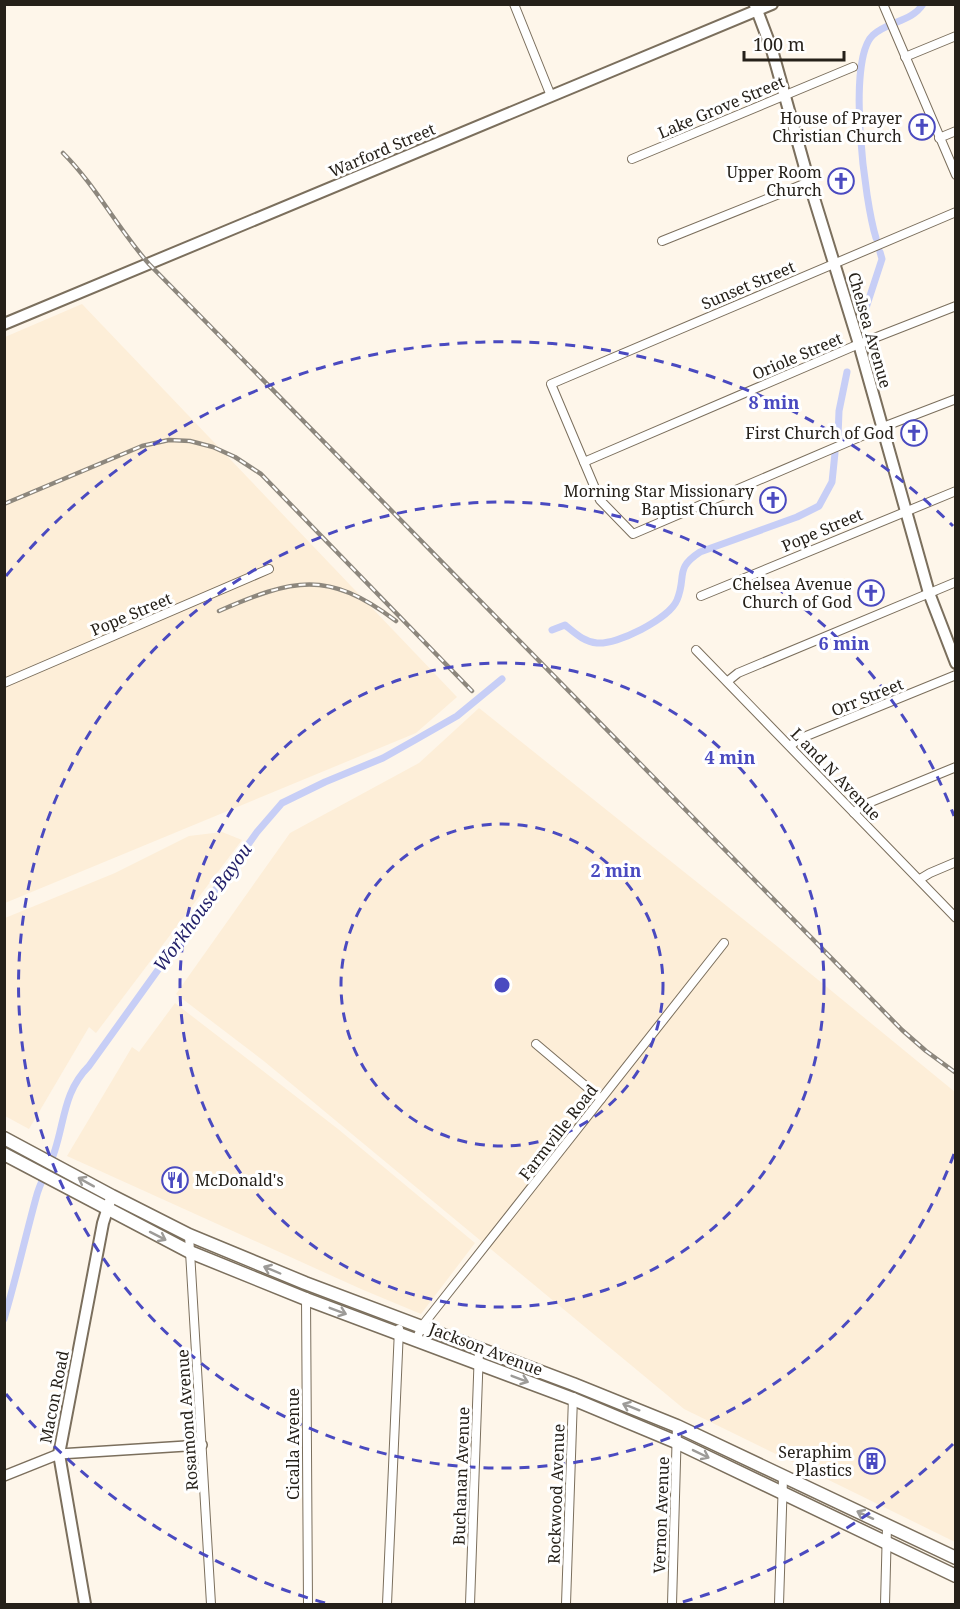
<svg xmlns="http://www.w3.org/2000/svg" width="960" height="1609" viewBox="0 0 960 1609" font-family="'Noto Serif',serif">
  <rect width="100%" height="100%" fill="#fef6ea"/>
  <g fill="#fdeed8">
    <polygon points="82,304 457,697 416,733 5,903 5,337"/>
    <polygon points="479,708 778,947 955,1092 955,1542 684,1409 265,1062 176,994 290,833 419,763"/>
    <polygon points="222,832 242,840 96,1033 89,1027 29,1129 5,1116 5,918 115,873 189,836"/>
    <polygon points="175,1003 338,1129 475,1243 421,1314 361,1289 67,1156 132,1047 139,1052"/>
  </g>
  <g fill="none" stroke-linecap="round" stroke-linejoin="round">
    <g stroke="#c7cef6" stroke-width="7">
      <path d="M876,238C865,203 846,60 873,35C888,21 912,22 923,4"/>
      <polyline points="865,311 882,259 880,252"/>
      <polyline points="838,437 839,411 847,372"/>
      <path d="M552,630L565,625C575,633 584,642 597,643C617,645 669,619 677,600C687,576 674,569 700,552L797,517L819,506L832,482L835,453"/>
      <path d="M4,1319C16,1279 25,1238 36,1198C40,1181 50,1167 55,1150C65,1119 64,1091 89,1066L257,832L282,803L325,782L383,758L415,740L457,716L502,679"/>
    </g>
    <g stroke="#7b6f5d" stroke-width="10">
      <g id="minor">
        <polyline points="514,4 551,96"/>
        <polyline points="883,4 956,175"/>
        <polyline points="905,57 956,36"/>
        <polyline points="939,138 956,131"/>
        <polyline points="632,159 853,67"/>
        <polyline points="956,212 551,384 600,500 633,534 883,427 956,399"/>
        <polyline points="662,241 809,182"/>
        <polyline points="584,462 859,344 956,306"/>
        <polyline points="701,596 956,491"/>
        <polyline points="696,650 956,918"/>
        <polyline points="728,681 738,673 956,582"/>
        <polyline points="4,683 269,569"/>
        <polyline points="790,746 799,739 956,675"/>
        <polyline points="854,813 861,806 956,767"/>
        <polyline points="920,879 930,873 956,862"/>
        <polyline points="536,1044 601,1099"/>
        <polyline points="189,1235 211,1604"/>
        <polyline points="306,1297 308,1604"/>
        <polyline points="416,1340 422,1326 724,943"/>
        <polyline points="387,1604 399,1329"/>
        <polyline points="470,1604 479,1349"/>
        <polyline points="566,1604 573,1397"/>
        <polyline points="672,1604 677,1426"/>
        <polyline points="779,1604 783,1478"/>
        <polyline points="885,1604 887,1526"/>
      </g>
    </g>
    <g stroke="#7b6f5d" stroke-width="12">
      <polyline id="tertiary" points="4,1476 59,1454 202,1445"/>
    </g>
    <g stroke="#7b6f5d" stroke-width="14">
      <g id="secondary">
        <polyline points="755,5 772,50 809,182 859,344 929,593 956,663"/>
        <polyline points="4,324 772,4"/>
        <polyline points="85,1604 59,1454 103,1223 110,1201"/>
      </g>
    </g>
    <g stroke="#7b6f5d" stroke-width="15">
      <g id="primary">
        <polyline points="4,1138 112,1196 189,1235 305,1283 573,1384 677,1426 956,1558"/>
        <polyline points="4,1154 190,1252 306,1299 573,1399 676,1442 956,1576"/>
      </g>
    </g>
    <use href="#minor" stroke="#fff" stroke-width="8"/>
    <use href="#tertiary" stroke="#fff" stroke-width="9"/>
    <use href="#secondary" stroke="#fff" stroke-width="10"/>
    <use href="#primary" stroke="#fff" stroke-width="12"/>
    <g stroke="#8d877d" stroke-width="4.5">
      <g id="rail">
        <path d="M63,153C96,186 118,229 149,264L902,1030L926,1051L956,1073"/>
        <polyline points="4,504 142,446 169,440 190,441 213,447 235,457 261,474 472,691"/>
        <path d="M219,611C293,579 327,569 396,621"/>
      </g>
    </g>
    <use href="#rail" stroke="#fff" stroke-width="2" stroke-dasharray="7" stroke-linecap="butt"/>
  </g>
  <defs><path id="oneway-shaft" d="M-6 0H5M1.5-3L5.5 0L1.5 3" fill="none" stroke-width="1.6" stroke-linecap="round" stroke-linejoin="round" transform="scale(1.5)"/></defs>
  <g stroke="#9d9b98">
    <use href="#oneway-shaft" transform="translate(86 1182) rotate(-151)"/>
    <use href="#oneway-shaft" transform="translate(158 1236) rotate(27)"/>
    <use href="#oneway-shaft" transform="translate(272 1270) rotate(-157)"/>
    <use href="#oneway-shaft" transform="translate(338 1311) rotate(21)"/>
    <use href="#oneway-shaft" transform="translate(520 1379) rotate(21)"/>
    <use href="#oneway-shaft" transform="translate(631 1407) rotate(-158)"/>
    <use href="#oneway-shaft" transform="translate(701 1454) rotate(26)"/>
    <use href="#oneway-shaft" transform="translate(865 1515) rotate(-155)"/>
  </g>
  <g fill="none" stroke="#4a4ac0" stroke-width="3" stroke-dasharray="10 8">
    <circle cx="502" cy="985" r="161"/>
    <circle cx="502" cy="985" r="322"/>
    <path d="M954 1154A483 483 0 1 1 954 816"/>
    <path d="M953 1444A643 643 0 0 1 679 1603M325 1603A643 643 0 0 1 6 1394M6 576A643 643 0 0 1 953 526"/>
  </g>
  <defs>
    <g id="church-ring" transform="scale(1.35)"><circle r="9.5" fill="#fff" stroke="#4a4ac0" stroke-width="1.5"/><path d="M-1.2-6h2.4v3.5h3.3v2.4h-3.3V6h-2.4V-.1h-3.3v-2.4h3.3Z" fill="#4a4ac0"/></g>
    <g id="restaurant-ring" transform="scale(1.35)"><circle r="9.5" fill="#fff" stroke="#4a4ac0" stroke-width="1.5"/><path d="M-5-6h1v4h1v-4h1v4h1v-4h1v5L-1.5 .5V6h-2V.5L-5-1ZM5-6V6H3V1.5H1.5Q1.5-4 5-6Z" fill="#4a4ac0"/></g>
    <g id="building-ring" transform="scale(1.35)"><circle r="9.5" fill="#fff" stroke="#4a4ac0" stroke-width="1.5"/><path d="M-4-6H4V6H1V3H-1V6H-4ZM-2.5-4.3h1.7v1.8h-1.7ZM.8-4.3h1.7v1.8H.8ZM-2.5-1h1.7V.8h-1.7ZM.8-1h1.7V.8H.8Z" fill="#4a4ac0"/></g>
  </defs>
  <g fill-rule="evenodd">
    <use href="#church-ring" x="922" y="127"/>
    <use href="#church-ring" x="841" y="181"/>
    <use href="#church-ring" x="914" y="433"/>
    <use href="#church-ring" x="773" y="500"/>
    <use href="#church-ring" x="871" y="593"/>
    <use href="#restaurant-ring" x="175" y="1180"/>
    <use href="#building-ring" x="872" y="1461"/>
  </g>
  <g text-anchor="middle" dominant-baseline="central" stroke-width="6" stroke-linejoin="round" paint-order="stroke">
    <g font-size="16" fill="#252019" stroke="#fff">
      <text transform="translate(721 107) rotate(-23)">Lake Grove Street</text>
      <text transform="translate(382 150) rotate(-23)">Warford Street</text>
      <text transform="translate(748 285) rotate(-23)">Sunset Street</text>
      <text transform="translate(870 330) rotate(74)">Chelsea Avenue</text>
      <text transform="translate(797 356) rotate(-23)">Oriole Street</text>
      <text transform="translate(822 530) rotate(-23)">Pope Street</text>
      <text transform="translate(131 614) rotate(-23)">Pope Street</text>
      <text transform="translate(867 697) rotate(-22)">Orr Street</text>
      <text transform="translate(836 774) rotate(46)">L and N Avenue</text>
      <text transform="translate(558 1132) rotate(-52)">Farmville Road</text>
      <text transform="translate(486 1349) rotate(21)">Jackson Avenue</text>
      <text transform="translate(54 1397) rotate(-79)">Macon Road</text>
      <text transform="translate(187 1420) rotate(-94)">Rosamond Avenue</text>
      <text transform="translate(293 1444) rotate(-90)">Cicalla Avenue</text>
      <text transform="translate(461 1476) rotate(-88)">Buchanan Avenue</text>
      <text transform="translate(556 1494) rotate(-88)">Rockwood Avenue</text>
      <text transform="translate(661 1515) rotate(-88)">Vernon Avenue</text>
    </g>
    <g font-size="16" fill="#252019" stroke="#fff" text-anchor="end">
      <text x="902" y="118">House of Prayer<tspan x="902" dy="18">Christian Church</tspan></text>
      <text x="822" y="172">Upper Room<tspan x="822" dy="18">Church</tspan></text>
      <text x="894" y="433">First Church of God</text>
      <text x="754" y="491">Morning Star Missionary<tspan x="754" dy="18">Baptist Church</tspan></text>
      <text x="852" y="584">Chelsea Avenue<tspan x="852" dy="18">Church of God</tspan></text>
      <text x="195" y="1180" text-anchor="start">McDonald's</text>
      <text x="852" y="1452">Seraphim<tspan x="852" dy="18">Plastics</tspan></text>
    </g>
    <g font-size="18" font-style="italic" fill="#211f68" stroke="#fff">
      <text transform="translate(202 907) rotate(-54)">Workhouse Bayou</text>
    </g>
  </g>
  <circle cx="502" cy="985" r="9" fill="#4a4ac0" stroke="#fff" stroke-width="3"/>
  <g font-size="18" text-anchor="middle" font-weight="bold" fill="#4a4ac0" stroke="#fff" stroke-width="6" stroke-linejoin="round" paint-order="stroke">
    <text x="774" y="409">8 min</text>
    <text x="844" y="650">6 min</text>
    <text x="730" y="764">4 min</text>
    <text x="616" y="877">2 min</text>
  </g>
  <rect width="960" height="1609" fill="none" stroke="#252019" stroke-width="12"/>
  <path d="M744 51v9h100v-9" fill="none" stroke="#252019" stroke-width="3"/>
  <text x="753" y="51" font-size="18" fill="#252019" stroke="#ffffff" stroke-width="4.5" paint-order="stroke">100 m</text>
</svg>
